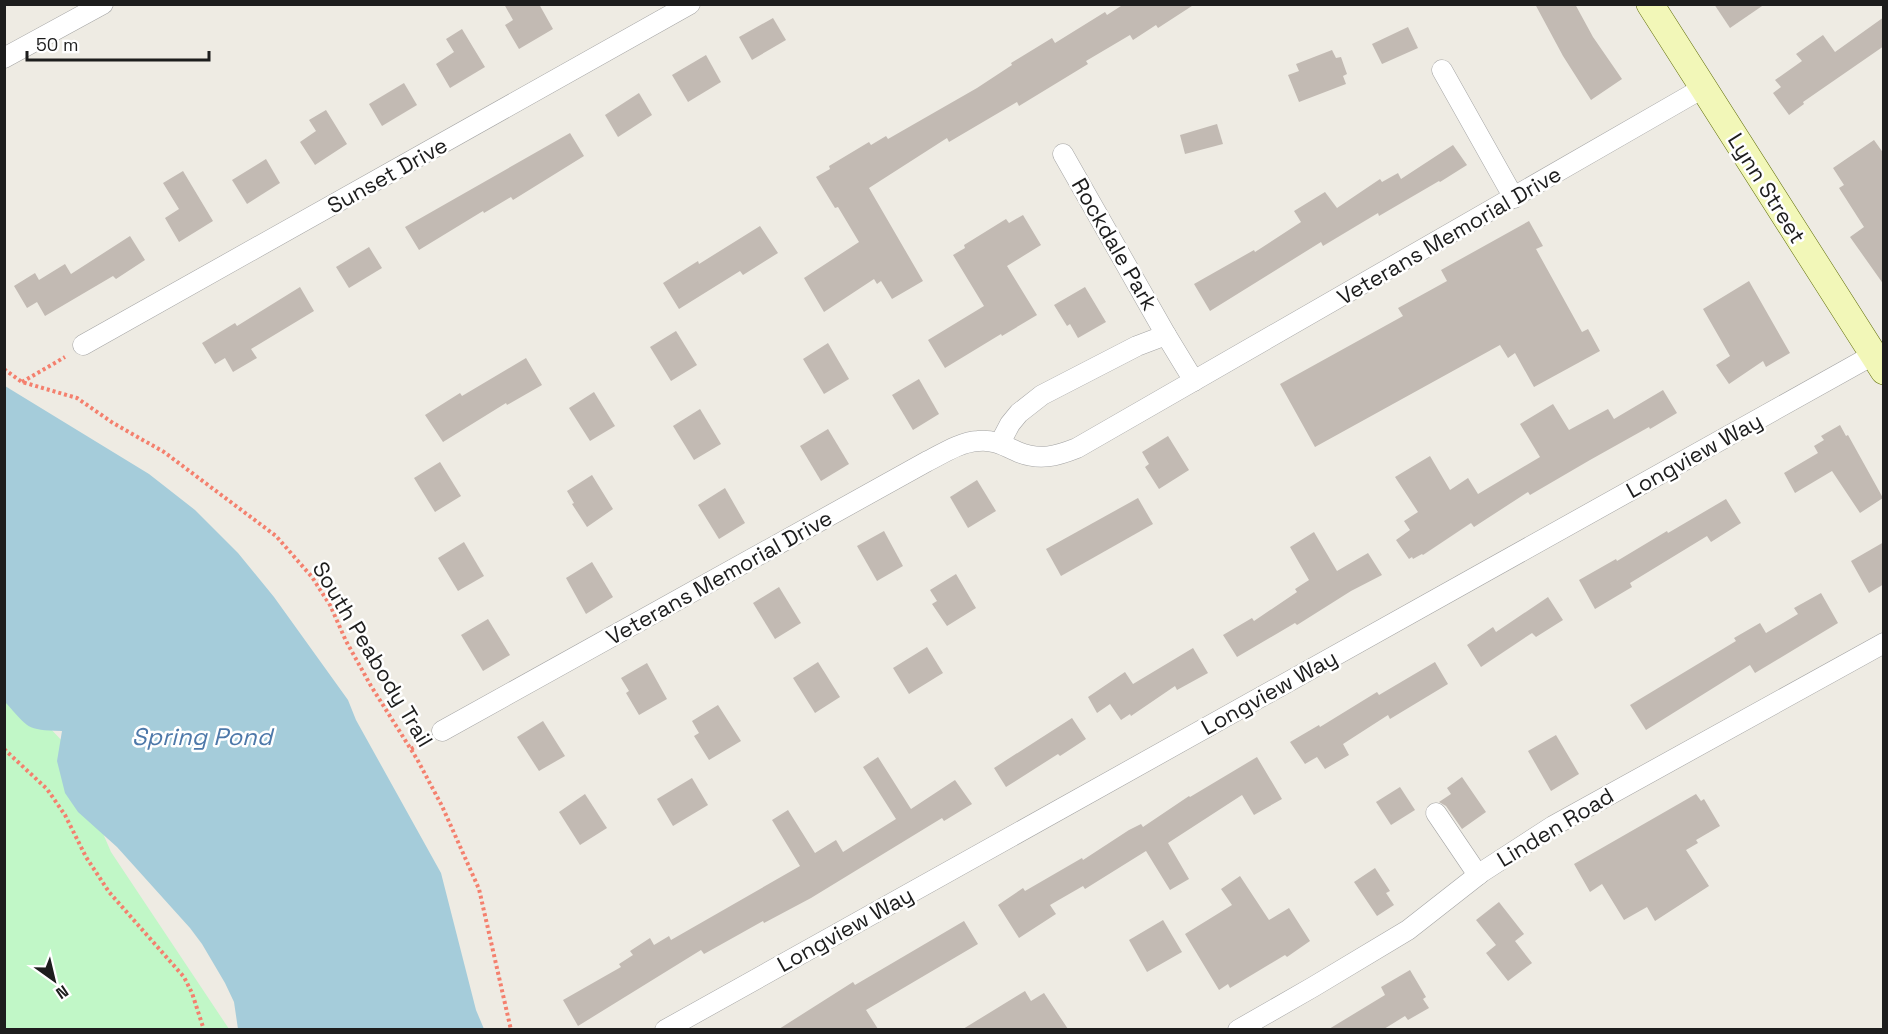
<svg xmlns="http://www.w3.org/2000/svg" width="1888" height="1034" viewBox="0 0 1888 1034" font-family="'Space Grotesk',sans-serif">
  <rect width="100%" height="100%" fill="#eeebe3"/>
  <polygon fill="#c1f7c7" points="4,685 32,709 64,743 111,852 229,1029 5,1029"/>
  <path fill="#a5ccda" d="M5,386L149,474L195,510L238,553L274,597L348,700L356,720L441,873L476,1010L484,1029H238L234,1002L225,983L202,944L190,928L117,847L78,812L65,793L57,761L62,731C25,730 29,728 5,702Z"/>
  <g fill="#c2bab3">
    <polygon points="504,4 539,4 553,29 519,49 505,25 513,20"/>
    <polygon points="1124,4 1195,4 1158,28 1156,25 1133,40 1130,35 1086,61 1088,64 1019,106 1017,102 949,142 947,138 869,188 923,281 892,299 881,281 877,284 874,279 824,312 804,278 859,242 838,207 835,208 816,177 830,169 829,166 869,142 871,145 886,136 888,139 977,88 1012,65 1011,63 1052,38 1055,43 1105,12 1107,15"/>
    <polygon points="1535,4 1575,4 1593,37 1622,79 1591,100 1563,56"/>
    <polygon points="1714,4 1765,4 1730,28"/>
    <polygon points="1884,17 1884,46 1803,102 1804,104 1789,115 1773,93 1781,87 1775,80 1802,61 1796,54 1823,35 1835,52"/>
    <polygon points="773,18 786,40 752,60 739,37"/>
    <polygon points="1408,27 1418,48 1382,64 1372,44"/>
    <polygon points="462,29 485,67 450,88 436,64 454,52 446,39"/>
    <polygon points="1332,50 1336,58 1341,57 1347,74 1343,76 1346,84 1299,102 1288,75 1299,71 1296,64"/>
    <polygon points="706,55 721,82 688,102 672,75"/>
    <polygon points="404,83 417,105 382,126 369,104"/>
    <polygon points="639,93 652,115 618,137 605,115"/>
    <polygon points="326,110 347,144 315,165 300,142 316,131 309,120"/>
    <polygon points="1217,124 1223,144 1185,154 1180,135"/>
    <polygon points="570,133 584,156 513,200 511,197 484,213 483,211 419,250 405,227"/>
    <polygon points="1874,140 1884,154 1884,285 1850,237 1864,227 1839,188 1844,185 1833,168"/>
    <polygon points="1453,145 1467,165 1440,182 1439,181 1379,216 1378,213 1323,246 1321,242 1210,311 1194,284 1254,250 1255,252 1301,222 1294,211 1325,192 1337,208 1380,179 1382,182 1398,173 1401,179"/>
    <polygon points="266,159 280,183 247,204 232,180"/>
    <polygon points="183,171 213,221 179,242 165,218 179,209 163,183"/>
    <polygon points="1023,215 1041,245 1007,266 1037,315 1002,336 1001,334 945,368 928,340 984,306 953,255 965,248 964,245 1006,219 1009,223"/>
    <polygon points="1529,221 1543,246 1536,249 1582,332 1588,329 1600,351 1534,387 1515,353 1508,358 1500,345 1315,447 1280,384 1403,316 1398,308 1447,281 1441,270"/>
    <polygon points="760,226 778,253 743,275 740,271 679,309 663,283 698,261 699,264"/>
    <polygon points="130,236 145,260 116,279 113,276 45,316 37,302 27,308 14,286 35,273 39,280 65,264 71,274"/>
    <polygon points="369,247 382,268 349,288 336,267"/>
    <polygon points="1749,281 1790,353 1766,367 1763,361 1729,384 1716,365 1730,356 1703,309"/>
    <polygon points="300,287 314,311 251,349 257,358 233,372 225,358 215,364 202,343 235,323 237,326"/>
    <polygon points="1085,287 1106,322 1078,338 1070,324 1067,326 1054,305"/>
    <polygon points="676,331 697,365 671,381 650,347"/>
    <polygon points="828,343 849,379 824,394 803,359"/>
    <polygon points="526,358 542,385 507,405 506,403 443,442 425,415 460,393 462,396"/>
    <polygon points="919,379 939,414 913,430 892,395"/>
    <polygon points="1663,390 1677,413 1650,429 1649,427 1590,460 1530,495 1528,492 1474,527 1471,523 1423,555 1422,554 1413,559 1412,557 1409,559 1396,540 1410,530 1404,521 1418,512 1395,477 1430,456 1450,490 1468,478 1478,494 1540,457 1520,424 1553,404 1569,430 1608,409 1614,419"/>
    <polygon points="594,392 615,426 590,441 569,408"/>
    <polygon points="700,409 721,444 694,460 673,426"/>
    <polygon points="1840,425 1846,436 1848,435 1883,498 1860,513 1832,471 1795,493 1784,473 1818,453 1814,446 1824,440 1821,436"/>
    <polygon points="828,429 849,464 821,481 800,446"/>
    <polygon points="1168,436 1189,470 1159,489 1145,467 1149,464 1142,452"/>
    <polygon points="440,462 461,496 435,512 414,478"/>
    <polygon points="592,475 613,509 587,527 572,504 574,503 567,491"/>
    <polygon points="977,480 996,511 968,528 950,497"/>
    <polygon points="725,488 745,523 719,539 698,505"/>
    <polygon points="1138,498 1153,524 1061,576 1046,549"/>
    <polygon points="1726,499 1741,523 1711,542 1707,536 1630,583 1632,587 1595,609 1579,580 1616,559 1617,561 1667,531 1668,533"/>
    <polygon points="884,531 903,566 877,581 857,546"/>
    <polygon points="1314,532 1337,571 1368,553 1382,575 1351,591 1297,625 1295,623 1237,657 1223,635 1252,618 1254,621 1297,592 1295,589 1309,580 1290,547"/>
    <polygon points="464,542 484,576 458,591 438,558"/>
    <polygon points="1884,542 1884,584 1869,593 1851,561"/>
    <polygon points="592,562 613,597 586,614 566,578"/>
    <polygon points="956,574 976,608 947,626 932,604 937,601 930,590"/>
    <polygon points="779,587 801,623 775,639 753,603"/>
    <polygon points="1821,593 1838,623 1755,673 1750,665 1646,730 1630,705 1736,641 1734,638 1760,623 1766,633 1798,614 1794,608"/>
    <polygon points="1548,597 1563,620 1536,637 1532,633 1481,667 1467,645 1493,627 1496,632"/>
    <polygon points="488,619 510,655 483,671 461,635"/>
    <polygon points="927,647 943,673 909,694 893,668"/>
    <polygon points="1193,648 1208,673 1177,690 1175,686 1131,716 1130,714 1121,720 1110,704 1097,713 1088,697 1125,672 1133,684"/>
    <polygon points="818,662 840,697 815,713 793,678"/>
    <polygon points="1435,662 1448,684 1390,719 1388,715 1343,744 1349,755 1325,769 1317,757 1305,764 1290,742 1319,725 1320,727 1377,692 1379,695"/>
    <polygon points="647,663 667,699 639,715 626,693 629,691 621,678"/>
    <polygon points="718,705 741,741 709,760 694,736 699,733 692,721"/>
    <polygon points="1072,718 1086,739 1060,756 1058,754 1006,787 994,768"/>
    <polygon points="543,721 565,756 539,771 517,737"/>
    <polygon points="1556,735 1579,774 1551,791 1528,751"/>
    <polygon points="878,757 911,809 955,780 972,804 944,821 942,818 811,898 764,923 763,921 704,954 701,950 578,1026 563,1000 621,967 619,964 633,955 630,951 650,938 654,945 669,936 671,940 800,866 772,820 788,810 815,853 836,840 843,852 896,819 863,767"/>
    <polygon points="1257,757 1282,799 1254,815 1242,795 1168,843 1189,879 1170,890 1146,851 1085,889 1083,886 1050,905 1056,914 1019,938 998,905 1023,888 1025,891 1082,858 1083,860 1129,830 1141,824 1143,827 1189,796 1190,797"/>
    <polygon points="1462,777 1486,812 1462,829 1446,806 1439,802 1451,794 1447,788"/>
    <polygon points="692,778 708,805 673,826 657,799"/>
    <polygon points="1400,787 1415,810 1391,825 1376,802"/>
    <polygon points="585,794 607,828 580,845 559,812"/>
    <polygon points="1696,794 1701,801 1704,799 1720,826 1696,840 1698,843 1686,850 1709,886 1655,921 1647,907 1624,920 1602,884 1590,892 1574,864"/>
    <polygon points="1375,868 1390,891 1386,893 1394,905 1377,916 1354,882"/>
    <polygon points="1240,876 1269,920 1289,908 1310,941 1287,957 1285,955 1230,988 1228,984 1219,990 1185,934 1232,905 1221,889"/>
    <polygon points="1499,902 1524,934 1515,941 1532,963 1508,981 1486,953 1496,945 1476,920"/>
    <polygon points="1163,920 1182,952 1147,972 1129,940"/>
    <polygon points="964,921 978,944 866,1010 878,1029 779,1029 853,982 855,985"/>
    <polygon points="1410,970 1426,997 1423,999 1429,1008 1408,1020 1405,1016 1384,1029 1329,1029 1385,995 1381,987"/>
    <polygon points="1025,991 1031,1001 1044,993 1068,1029 963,1029"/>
  </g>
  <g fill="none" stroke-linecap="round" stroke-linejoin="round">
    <g stroke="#a4a4a4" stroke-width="21">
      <g id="street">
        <polyline points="4,58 103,4"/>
        <polyline points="1442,70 1514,198"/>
        <polyline points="1063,154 1166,335"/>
        <polyline points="83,345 690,4"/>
        <polyline points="1000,443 1010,424 1019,413 1042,395 1137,346 1166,335 1194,381"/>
        <path d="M442,731L926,462C942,454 960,442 978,441C993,439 1005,446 1018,452C1040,461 1057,456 1077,448L1703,88"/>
        <polyline points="1436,813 1478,875"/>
        <polyline points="665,1030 1873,355"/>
        <polyline points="1238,1030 1313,987 1408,930 1482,872 1553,826 1884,643"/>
      </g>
    </g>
    <g stroke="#616f09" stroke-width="28">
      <polyline id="secondary" points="1650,4 1884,371"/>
    </g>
    <g stroke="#f4806e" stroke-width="4" stroke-dasharray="3 3" stroke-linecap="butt">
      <polyline points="4,369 22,382 77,398 113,423 164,452 276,536 312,577 330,605 346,641 371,686 417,759 442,806 479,889 511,1030"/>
      <polyline points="22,382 65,357"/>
      <polyline points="4,749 47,789 65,815 86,857 109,892 184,977 192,993 204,1030"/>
      <polyline points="411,749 426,741"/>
    </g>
    <use href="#street" stroke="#fff" stroke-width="20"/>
    <use href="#secondary" stroke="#f2f7b8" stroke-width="27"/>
  </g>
  <g text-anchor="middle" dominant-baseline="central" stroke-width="5" stroke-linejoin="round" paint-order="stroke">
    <g font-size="22" fill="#1d1d1d" stroke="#fff">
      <text transform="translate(387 175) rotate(-29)">Sunset Drive</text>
      <text transform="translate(1767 188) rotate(58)">Lynn Street</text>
      <text transform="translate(1449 235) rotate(-30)">Veterans Memorial Drive</text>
      <text transform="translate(1115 244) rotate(60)">Rockdale Park</text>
      <text transform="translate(1694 455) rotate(-29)">Longview Way</text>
      <text transform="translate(719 577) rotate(-29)">Veterans Memorial Drive</text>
      <text transform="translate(373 654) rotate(59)">South Peabody Trail</text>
      <text transform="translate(1269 692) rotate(-29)">Longview Way</text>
      <text transform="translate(1555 827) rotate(-31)">Linden Road</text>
      <text transform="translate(845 929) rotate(-29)">Longview Way</text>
    </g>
    <g font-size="24" font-style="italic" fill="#4d78a9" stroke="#fff">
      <text x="202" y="736">Spring Pond</text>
    </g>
  </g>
  <rect width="1888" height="1034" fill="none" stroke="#1d1d1d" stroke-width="12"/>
  <g transform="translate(54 980) rotate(146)" stroke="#ffffff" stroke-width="4.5" paint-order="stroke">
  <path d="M0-4.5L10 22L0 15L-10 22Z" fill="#1d1d1d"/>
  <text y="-9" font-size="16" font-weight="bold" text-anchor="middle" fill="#1d1d1d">N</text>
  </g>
  <path d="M27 51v9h182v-9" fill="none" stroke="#1d1d1d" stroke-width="3"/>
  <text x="36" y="51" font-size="18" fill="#1d1d1d" stroke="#ffffff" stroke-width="4.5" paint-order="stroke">50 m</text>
</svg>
